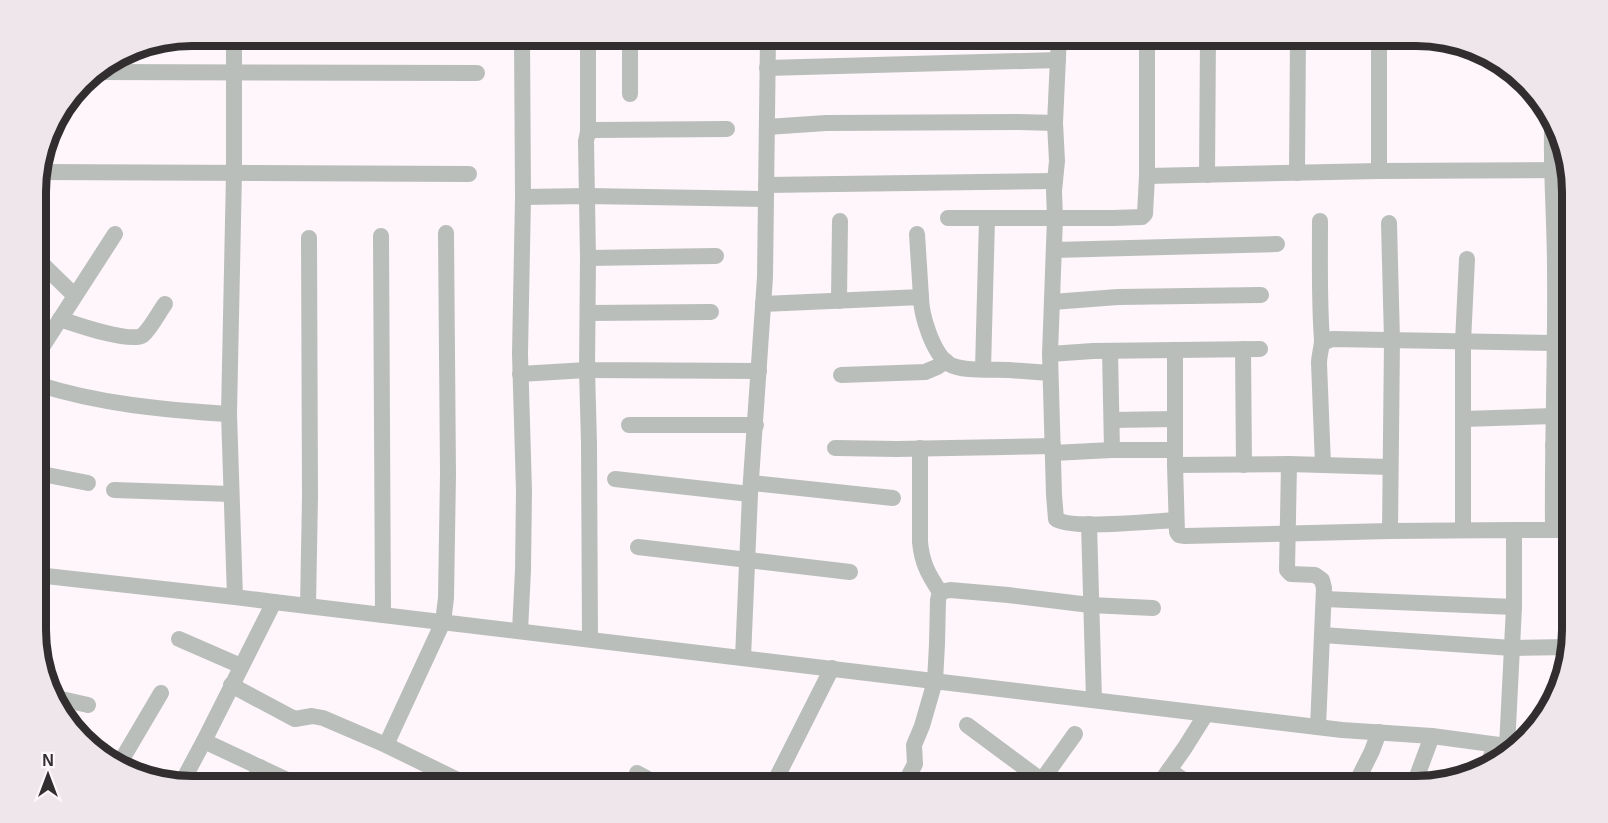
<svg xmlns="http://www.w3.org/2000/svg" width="1608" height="823" viewBox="0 0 1608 823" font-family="Arial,sans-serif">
  <rect width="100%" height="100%" fill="#fef6fb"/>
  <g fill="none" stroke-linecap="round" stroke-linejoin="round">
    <g stroke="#babebb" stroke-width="16">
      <polyline points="234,36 234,173 229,414 235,597"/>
      <polyline points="630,36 630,94"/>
      <path d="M1059,36L1055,123L1057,161L1054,191L1055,218L1050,354L1054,495L1056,519C1070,530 1155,521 1176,520"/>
      <polyline points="1379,36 1379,171"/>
      <polyline points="767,68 1058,60"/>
      <polyline points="94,72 477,73"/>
      <polyline points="767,127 826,123 1019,122 1055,123"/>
      <path d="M1552,128C1551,175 1555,222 1555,269C1556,356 1552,443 1553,530"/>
      <polyline points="727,129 595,130 588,132 586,141 588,258 587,370 759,371"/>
      <polyline points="588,132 588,36"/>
      <polyline points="39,172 469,174"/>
      <polyline points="1297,173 1298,36"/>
      <polyline points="1207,175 1208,36"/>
      <polyline points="1147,176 1379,171 1570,170"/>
      <polyline points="766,185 1055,181"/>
      <polyline points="523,197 588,196 766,199"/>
      <polyline points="948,218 1113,218 1142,217 1145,214 1147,176 1147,36"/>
      <path d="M1320,221C1320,261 1319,300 1322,340C1322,347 1319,356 1319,363L1323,465"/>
      <polyline points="1389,223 1392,340 1390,531 1514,530 1514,607 1507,747"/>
      <polyline points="917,234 921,297"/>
      <polyline points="381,236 383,615"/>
      <polyline points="1054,250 1277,244"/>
      <polyline points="588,258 716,256"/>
      <polyline points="37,259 74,295"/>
      <polyline points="839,301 840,221"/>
      <polyline points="1052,302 1118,297 1261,295"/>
      <path d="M763,304L921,297C921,315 933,354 949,364C962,372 993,369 1009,370C1023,371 1036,372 1050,373"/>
      <polyline points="588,313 711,312"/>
      <path d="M60,319C75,324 132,344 143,335C151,328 159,312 165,304"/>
      <polyline points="1322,343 1332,339 1555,343"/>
      <polyline points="1243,349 1244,465"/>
      <polyline points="1175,350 1175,465 1177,532 1179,535 1185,536 1390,531"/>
      <polyline points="1110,351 1112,450"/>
      <polyline points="1050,354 1093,351 1260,349"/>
      <polyline points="37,355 115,234"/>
      <polyline points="983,369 987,219"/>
      <polyline points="1555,369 1571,368"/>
      <polyline points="520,374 587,370 589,443 590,639"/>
      <polyline points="841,375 925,372 937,367 946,361"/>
      <path d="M37,384C99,404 164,410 229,414"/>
      <polyline points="1463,419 1553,416"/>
      <polyline points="1112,420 1175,419"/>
      <polyline points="629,425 756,425"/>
      <polyline points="1553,446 1571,446"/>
      <polyline points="835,448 897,449 1053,446"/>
      <path d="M920,448V542C922,563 928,574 940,592"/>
      <polyline points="1053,453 1112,450 1175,450"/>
      <polyline points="1289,464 1287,570 1291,574 1315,575 1322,580 1324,588 1318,727"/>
      <polyline points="1175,465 1289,464 1389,467"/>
      <polyline points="37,473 88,483"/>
      <polyline points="615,479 750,494"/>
      <polyline points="752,483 893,498"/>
      <polyline points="114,490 231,494"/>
      <polyline points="1089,524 1094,700"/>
      <polyline points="1463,529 1463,342 1467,259"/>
      <polyline points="1514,530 1572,530"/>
      <polyline points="638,547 850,572"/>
      <polyline points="37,575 235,597 274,602 1342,730 1432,736 1514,747"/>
      <polyline points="1324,599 1514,607"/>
      <polyline points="308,606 310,497 309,238"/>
      <polyline points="520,631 523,570 524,491 520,354 523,197 522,36"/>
      <polyline points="1322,635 1512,648 1568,647"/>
      <polyline points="179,639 241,666"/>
      <polyline points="743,658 750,494 765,277 768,36"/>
      <polyline points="231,685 291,717 295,719 312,716 323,718 386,745 472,787"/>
      <polyline points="57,698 88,705"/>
      <polyline points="967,725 1041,780"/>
      <polyline points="204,741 274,602"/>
      <polyline points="386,745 443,622 446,598 448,474 446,233"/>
      <polyline points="1488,765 1495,745"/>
      <polyline points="118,766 161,693"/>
      <polyline points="1169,770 1194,787"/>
      <polyline points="637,773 663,787"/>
      <polyline points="181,784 204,741 302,787"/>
      <polyline points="251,787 260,767"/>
      <polyline points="772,787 832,668"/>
      <polyline points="903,787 915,764 914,745 922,726 935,681 937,644 938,600 940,592 950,590 1008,595 1090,605 1153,608"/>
      <polyline points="1037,787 1075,734"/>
      <polyline points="1157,787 1184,749 1206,714"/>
      <polyline points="1354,787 1372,751 1379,732"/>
      <polyline points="1413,787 1432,736"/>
    </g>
  </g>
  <path d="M0 0H1608V823H0ZM192 46H1416A146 146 0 0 1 1562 192V630A146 146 0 0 1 1416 776H192A146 146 0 0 1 46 630V192A146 146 0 0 1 192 46Z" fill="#eee6eb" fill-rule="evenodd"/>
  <path fill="none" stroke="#322e30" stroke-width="8" d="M192 46H1416A146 146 0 0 1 1562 192V630A146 146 0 0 1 1416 776H192A146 146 0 0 1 46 630V192A146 146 0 0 1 192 46Z"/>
  <g transform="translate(48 775)" stroke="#fef6fb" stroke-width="4.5" paint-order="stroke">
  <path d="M0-4.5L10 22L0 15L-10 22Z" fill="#322e30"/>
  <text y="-9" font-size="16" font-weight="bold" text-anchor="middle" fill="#322e30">N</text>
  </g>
</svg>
